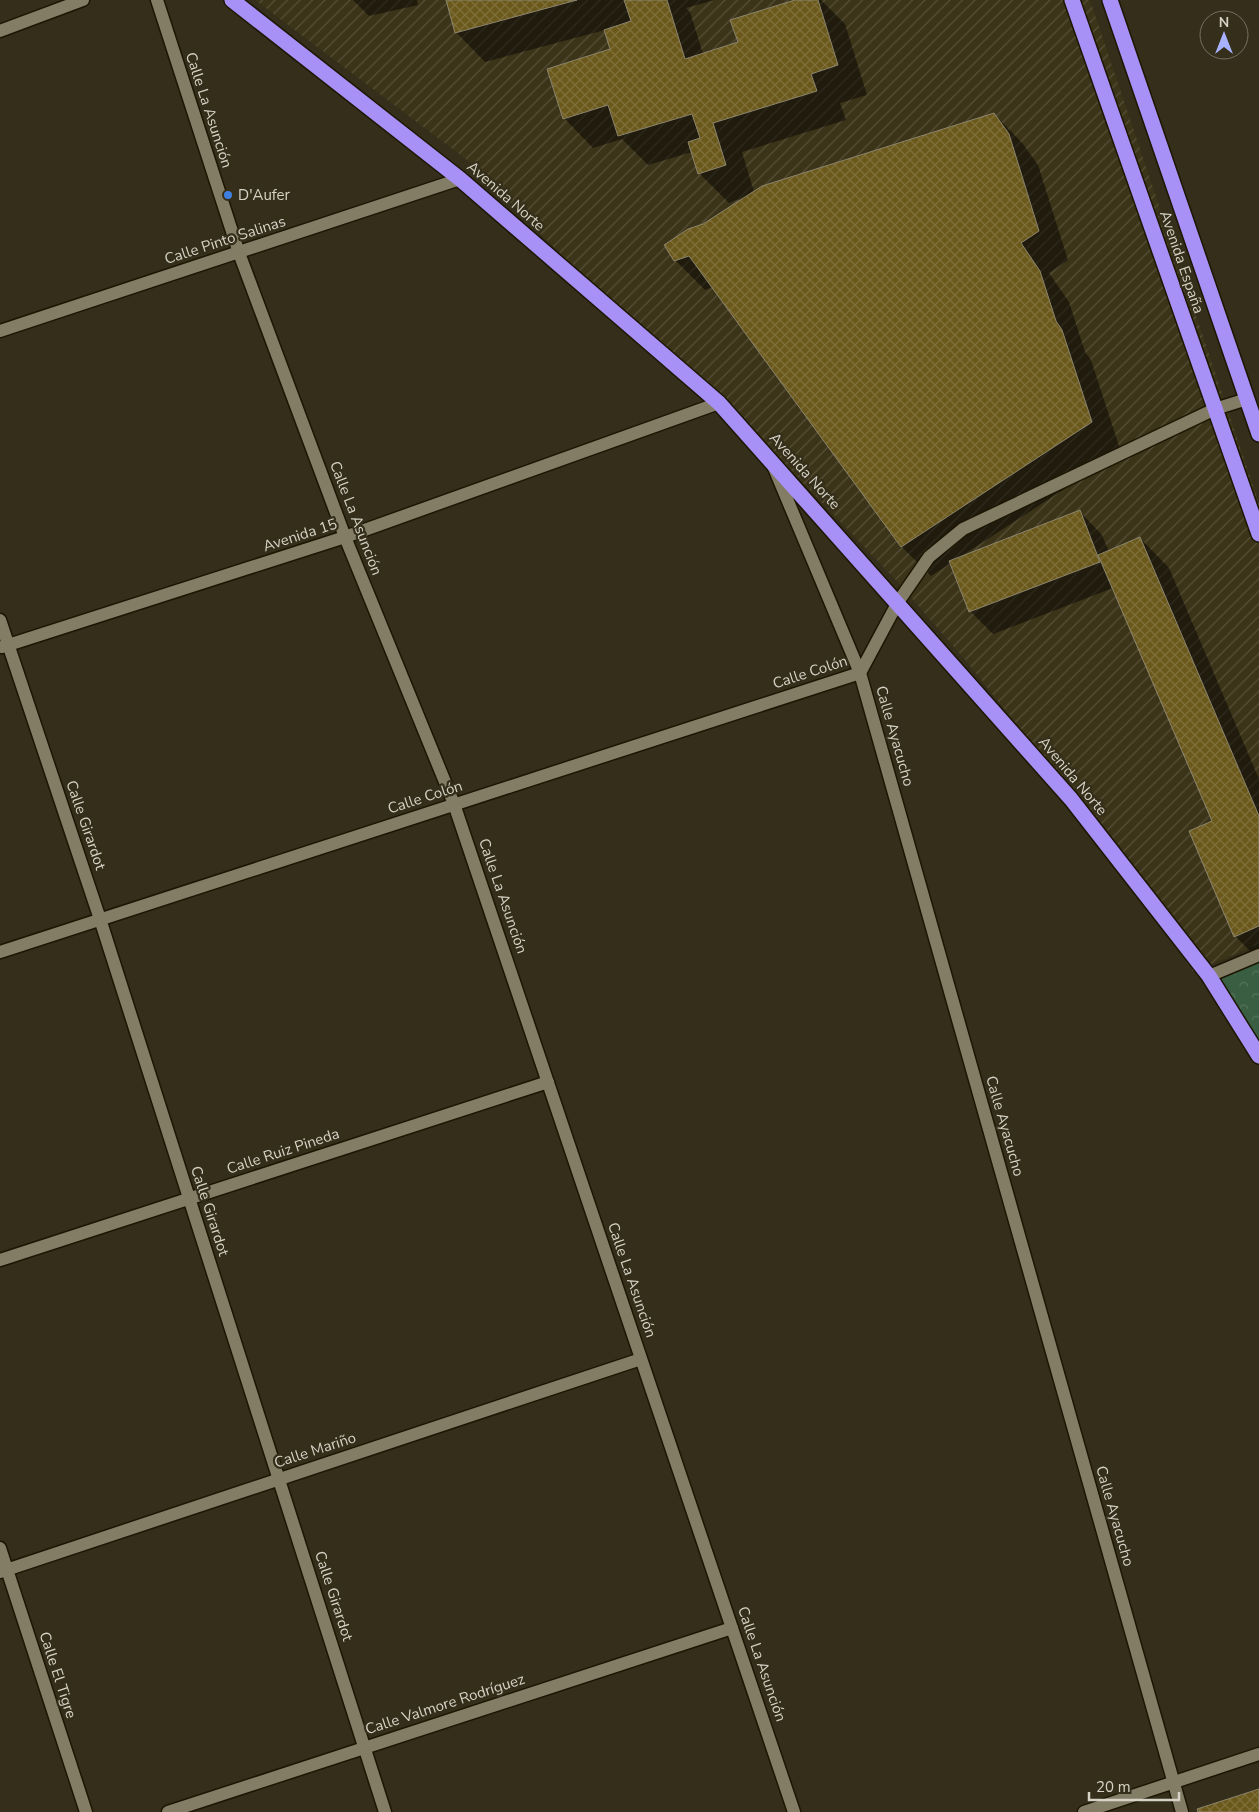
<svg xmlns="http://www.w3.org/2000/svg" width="1259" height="1812" viewBox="0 0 1259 1812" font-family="'Nunito Sans',sans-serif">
  <defs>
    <pattern id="industrial-furrows" width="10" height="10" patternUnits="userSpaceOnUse" patternTransform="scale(1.25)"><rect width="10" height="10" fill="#3c3418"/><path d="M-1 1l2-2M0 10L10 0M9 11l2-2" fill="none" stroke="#575038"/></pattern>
    <pattern id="forest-crowns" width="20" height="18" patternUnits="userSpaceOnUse" patternTransform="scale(1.25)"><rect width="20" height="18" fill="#395e41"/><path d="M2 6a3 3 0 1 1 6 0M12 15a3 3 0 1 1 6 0" fill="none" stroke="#55745b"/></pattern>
    <pattern id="building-cross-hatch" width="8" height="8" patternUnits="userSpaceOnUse" patternTransform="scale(1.25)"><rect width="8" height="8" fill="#6a591b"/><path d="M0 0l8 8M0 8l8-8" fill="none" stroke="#7f703b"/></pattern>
  </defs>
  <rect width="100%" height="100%" fill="#342e1a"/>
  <polygon fill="url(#industrial-furrows)" points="255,0 1090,0 1259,503 1259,944 1193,972 1057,776 967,662 894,578 786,465 601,295 471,163"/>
  <polygon fill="url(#forest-crowns)" points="1259,955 1259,1056 1209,976"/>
  <g fill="#0007">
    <polygon points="353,0 417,0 418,5 369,16"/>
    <polygon points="447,0 715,0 686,8 690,12 703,54 739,43 799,0 821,0 845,24 867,95 840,103 846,120 742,152 754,192 994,114 1023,144 1038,165 1068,260 1049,273 1069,302 1085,352 1091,360 1121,452 960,557 1080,512 1102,535 1109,552 1140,538 1169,568 1259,779 1259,960 1235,936 1214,822 1113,588 993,634 970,611 951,563 931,576 902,547 713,287 705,290 675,260 704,225 745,197 729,203 699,173 692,152 648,165 622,139 593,148 564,118 611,50 605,30 485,62 456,32"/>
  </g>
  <g fill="url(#building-cross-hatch)" stroke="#8c856e">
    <polygon points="446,0 577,0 455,33"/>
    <polygon points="624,0 667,0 685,59 738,42 730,20 795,0 818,0 838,65 811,74 817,91 713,123 726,165 698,174 688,142 700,138 692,114 618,136 608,105 563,119 547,69 610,49 604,30 631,21"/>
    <polygon points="994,113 1009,134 1039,231 1021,243 1040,271 1056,321 1062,330 1092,422 901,547 689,256 674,261 664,245 688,229 703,224 762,186"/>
    <polygon points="1080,510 1100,562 969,612 949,561"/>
    <polygon points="1140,537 1259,816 1259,926 1234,937 1189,831 1212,821 1098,555"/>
    <polygon points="1259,1789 1259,1812 1198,1812 1197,1809"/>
  </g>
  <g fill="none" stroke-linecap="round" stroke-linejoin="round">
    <g stroke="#1c1603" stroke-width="15">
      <g id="street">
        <polyline points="157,0 239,253 345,537 454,804 794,1812"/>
        <polyline points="0,31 83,0"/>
        <polyline points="0,331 460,179"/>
        <polyline points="774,468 860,673 1182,1812"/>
        <polyline points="0,620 100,919 385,1812"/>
        <polyline points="2,647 345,537 719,403"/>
        <polyline points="0,952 860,673 898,602 929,557 963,529 1215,409 1247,399"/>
        <polyline points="1209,976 1259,955"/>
        <polyline points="0,1260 548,1082"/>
        <polyline points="0,1548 86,1812"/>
        <polyline points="0,1572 641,1359"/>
        <polyline points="168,1812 732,1628"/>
        <polyline points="1084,1812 1259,1754"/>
      </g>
    </g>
    <g stroke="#1c1603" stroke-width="18">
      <g id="highway">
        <polyline points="232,0 460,179 719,403 1071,799 1209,976 1259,1056"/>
        <polyline points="1072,0 1259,534"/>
        <polyline points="1110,0 1259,434"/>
      </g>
    </g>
    <use href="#street" stroke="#847d66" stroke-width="12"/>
    <use href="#highway" stroke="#a791f7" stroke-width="15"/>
  </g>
  <circle fill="#3f7fe0" stroke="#342e1a" stroke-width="2" cx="228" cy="195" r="5"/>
  <g text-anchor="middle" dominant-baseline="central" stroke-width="4.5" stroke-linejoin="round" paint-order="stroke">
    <g font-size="15" fill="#d6d3c6" stroke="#342e1a">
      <text transform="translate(209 110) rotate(72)">Calle La Asunción</text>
      <text transform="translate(506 196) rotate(41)">Avenida Norte</text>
      <text transform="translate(225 240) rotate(-18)">Calle Pinto Salinas</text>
      <text transform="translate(1182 262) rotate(71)">Avenida España</text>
      <text transform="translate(805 471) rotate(48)">Avenida Norte</text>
      <text transform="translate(356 518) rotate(69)">Calle La Asunción</text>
      <text transform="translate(300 535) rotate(-18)">Avenida 15</text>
      <text transform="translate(810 672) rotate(-18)">Calle Colón</text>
      <text transform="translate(895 736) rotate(74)">Calle Ayacucho</text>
      <text transform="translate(1073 776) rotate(50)">Avenida Norte</text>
      <text transform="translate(425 797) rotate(-18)">Calle Colón</text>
      <text transform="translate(86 825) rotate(71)">Calle Girardot</text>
      <text transform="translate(503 896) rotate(71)">Calle La Asunción</text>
      <text transform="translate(1005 1126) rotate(74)">Calle Ayacucho</text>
      <text transform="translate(283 1151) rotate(-18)">Calle Ruiz Pineda</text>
      <text transform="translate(210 1211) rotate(72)">Calle Girardot</text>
      <text transform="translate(632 1280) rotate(71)">Calle La Asunción</text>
      <text transform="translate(315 1450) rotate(-18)">Calle Mariño</text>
      <text transform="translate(1115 1516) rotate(74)">Calle Ayacucho</text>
      <text transform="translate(334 1596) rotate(72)">Calle Girardot</text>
      <text transform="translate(762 1664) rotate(71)">Calle La Asunción</text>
      <text transform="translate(58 1675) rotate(72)">Calle El Tigre</text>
      <text transform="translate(445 1704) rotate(-18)">Calle Valmore Rodríguez</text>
    </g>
    <g font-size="15" fill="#d6d3c6" stroke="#342e1a" text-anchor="start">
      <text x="238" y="195">D'Aufer</text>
    </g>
  </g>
  <g transform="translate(1224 35)"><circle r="24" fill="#342e1a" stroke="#75705f"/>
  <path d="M0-4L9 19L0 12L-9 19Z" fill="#a7b1fc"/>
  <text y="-8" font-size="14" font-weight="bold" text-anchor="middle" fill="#d6d3c6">N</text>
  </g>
  <path d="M1089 1792v8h90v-8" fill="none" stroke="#d6d3c6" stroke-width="2.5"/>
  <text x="1096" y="1792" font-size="15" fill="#d6d3c6" stroke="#342e1a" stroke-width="4" paint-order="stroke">20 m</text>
</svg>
